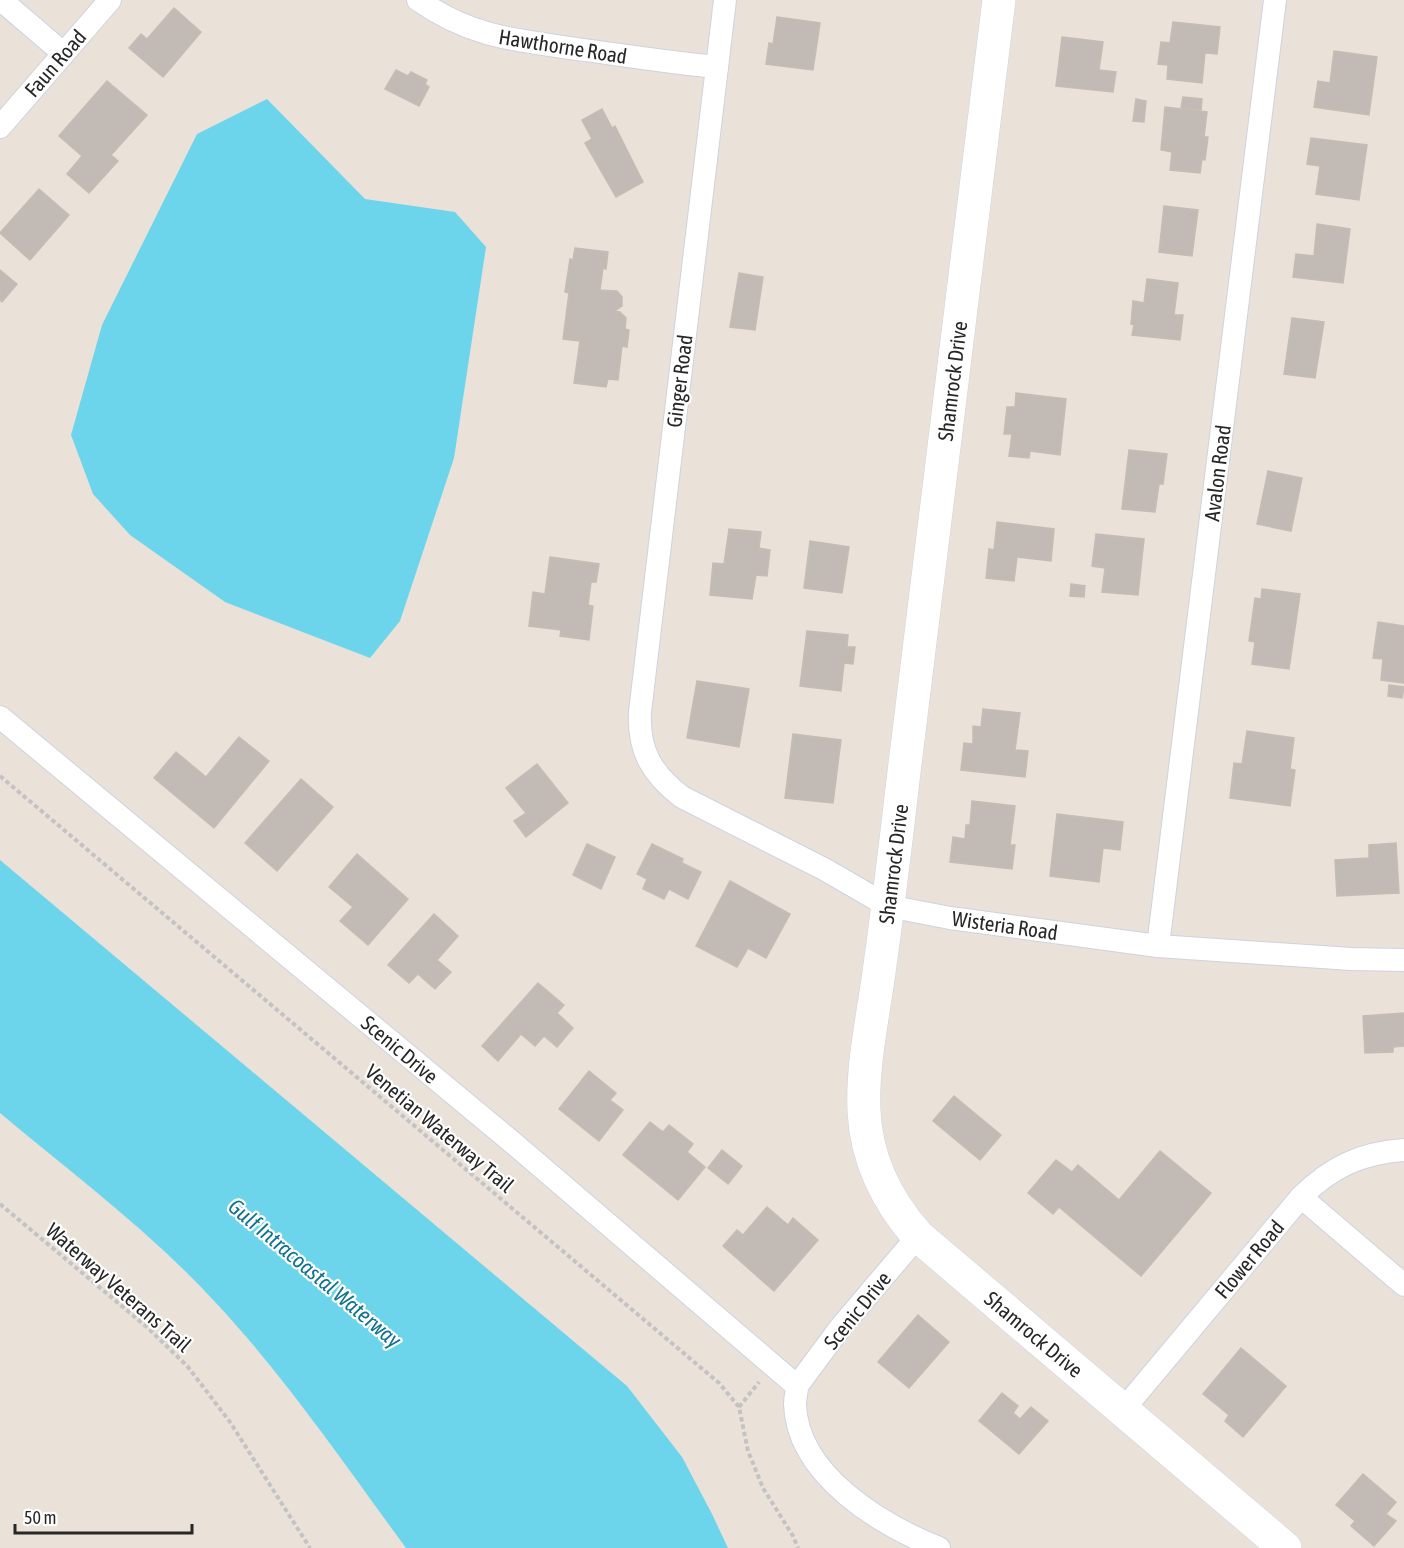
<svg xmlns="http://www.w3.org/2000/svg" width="1404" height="1548" viewBox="0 0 1404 1548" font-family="'Asap Condensed',sans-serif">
  <rect width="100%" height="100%" fill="#eae1d9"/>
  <g fill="#6cd5ec">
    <polygon points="267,99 365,199 455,212 486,247 454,458 400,621 370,658 225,602 130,535 93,494 71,435 102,325 197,134"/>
    <path d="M0,860L627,1386L682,1457L712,1514L728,1548H406C345,1465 286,1378 216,1303C151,1232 73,1174 0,1113Z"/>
  </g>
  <g fill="#c2bbb5" stroke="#c5bdb3" stroke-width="1.5">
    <polygon points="174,8 201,32 163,77 129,48 141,34 147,39"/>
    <polygon points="777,17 820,23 813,70 766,64 769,43 773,44"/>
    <polygon points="1173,22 1220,27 1217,54 1205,53 1202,83 1167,79 1168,65 1158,64 1161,42 1170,43"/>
    <polygon points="1062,37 1103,42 1099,70 1116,72 1113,92 1056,86"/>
    <polygon points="1334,51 1377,57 1369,115 1314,107 1318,81 1330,83"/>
    <polygon points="396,70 408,76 411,72 427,80 425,84 429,87 419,106 385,89"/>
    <polygon points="107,81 147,115 111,155 118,161 89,193 67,174 82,156 59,136"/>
    <polygon points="1183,97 1202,99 1201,110 1181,108"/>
    <polygon points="1136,99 1146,101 1144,122 1133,121"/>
    <polygon points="1165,107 1207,112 1204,137 1208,137 1205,160 1202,159 1200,173 1170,170 1172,152 1161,150"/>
    <polygon points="602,109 612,128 615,126 643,182 616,197 585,143 592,139 582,120"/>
    <polygon points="1311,138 1367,145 1359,200 1316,194 1320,166 1307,164"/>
    <polygon points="39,189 69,215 30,260 0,233"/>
    <polygon points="1164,206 1198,210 1192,256 1159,252"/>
    <polygon points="1317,224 1350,229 1343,283 1293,277 1296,254 1314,256"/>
    <polygon points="575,248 608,252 606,269 603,268 600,290 617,291 622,297 622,306 614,311 620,312 626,318 625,329 629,330 627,347 622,346 618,380 608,379 606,387 574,383 580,341 563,339 569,293 565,292 570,259 573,260"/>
    <polygon points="0,270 17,284 2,302 0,300"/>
    <polygon points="739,273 763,277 755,330 730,327"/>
    <polygon points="1147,279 1178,283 1174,315 1183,315 1180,340 1132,335 1134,325 1131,324 1133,301 1144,303"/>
    <polygon points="1292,318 1324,322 1315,378 1284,374"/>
    <polygon points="1016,393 1066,399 1060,455 1030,451 1029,458 1009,456 1012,434 1004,434 1007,407 1015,407"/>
    <polygon points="1129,450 1167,454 1163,484 1159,484 1155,512 1122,509"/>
    <polygon points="1268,471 1302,478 1291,531 1257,524"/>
    <polygon points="997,522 1054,529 1051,561 1017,557 1014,581 986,578 989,549 994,550"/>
    <polygon points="729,529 761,532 759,548 770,550 767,576 756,575 752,599 710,595 713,563 724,564"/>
    <polygon points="1096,534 1144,539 1138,595 1102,592 1105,568 1092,566"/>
    <polygon points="810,541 849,547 842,593 804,588"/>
    <polygon points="550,557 599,564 596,582 591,582 588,605 593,606 589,640 560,636 561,630 529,626 533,592 545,594"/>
    <polygon points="1071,584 1085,586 1084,597 1070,596"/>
    <polygon points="1262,589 1300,594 1289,669 1252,664 1255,642 1249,641 1255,598 1261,599"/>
    <polygon points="1378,622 1404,626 1404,683 1381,680 1383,659 1373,658"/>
    <polygon points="807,631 848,635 847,647 855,647 853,664 844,663 841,691 800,686"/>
    <polygon points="697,681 749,689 739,747 687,738"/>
    <polygon points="1389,685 1404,687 1402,698 1388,696"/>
    <polygon points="983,709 1020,713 1015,750 1028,751 1025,777 961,770 964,743 973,744 973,726 981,727"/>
    <polygon points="1247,731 1294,738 1290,769 1295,770 1290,806 1230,798 1234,763 1242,764"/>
    <polygon points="793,734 841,740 833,803 785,798"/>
    <polygon points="239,737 269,761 214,828 154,778 176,752 206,777"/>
    <polygon points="537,764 568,803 526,837 514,821 526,813 506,788"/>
    <polygon points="301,779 333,807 277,871 245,843"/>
    <polygon points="972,801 1015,806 1010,845 1015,845 1012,869 950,862 953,837 965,839 966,825 970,825"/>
    <polygon points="1057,814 1123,822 1120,850 1103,848 1099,882 1050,876"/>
    <polygon points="1396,843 1399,893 1337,896 1335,860 1369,858 1369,845"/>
    <polygon points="587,844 615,857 601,889 573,875"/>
    <polygon points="652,844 683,859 682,863 701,872 688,899 669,889 664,899 643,889 647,879 637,874"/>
    <polygon points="357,854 408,899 368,945 340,921 353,907 329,887"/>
    <polygon points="730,881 790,914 766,958 748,948 737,967 696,946"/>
    <polygon points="434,914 458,936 437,960 451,972 435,989 418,974 409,983 388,965"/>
    <polygon points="538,983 564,1005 557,1013 573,1028 557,1047 544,1036 535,1046 521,1034 498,1061 482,1046"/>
    <polygon points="1404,1013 1404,1046 1393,1047 1393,1052 1365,1053 1363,1016"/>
    <polygon points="589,1071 616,1093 610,1100 623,1110 599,1141 559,1109"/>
    <polygon points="954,1096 1001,1135 980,1160 933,1121"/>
    <polygon points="650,1122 663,1132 669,1125 693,1144 687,1152 705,1167 678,1200 623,1155"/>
    <polygon points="722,1150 742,1166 728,1184 708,1168"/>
    <polygon points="1160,1151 1211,1193 1141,1276 1059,1207 1053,1214 1028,1193 1056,1160 1072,1172 1078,1165 1119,1200"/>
    <polygon points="767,1207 788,1225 793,1218 818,1240 774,1291 723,1246 737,1230 743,1235"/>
    <polygon points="918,1315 949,1342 909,1388 878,1362"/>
    <polygon points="1241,1348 1286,1386 1243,1437 1225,1421 1229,1415 1203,1394"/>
    <polygon points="1002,1393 1018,1406 1013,1413 1020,1419 1031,1407 1048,1421 1019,1454 979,1421"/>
    <polygon points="1363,1474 1396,1502 1386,1514 1396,1521 1374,1546 1351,1526 1355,1521 1336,1505"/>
  </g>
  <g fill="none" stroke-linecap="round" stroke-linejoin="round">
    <g stroke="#ced3e0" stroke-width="24">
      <g id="street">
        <polyline points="1,0 63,53"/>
        <path d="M418,0C474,39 519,40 584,50C628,56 672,63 717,67"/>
        <path d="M725,0L640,712C638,751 652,774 682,797L824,869L888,906L950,918L1158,946L1351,959L1404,960"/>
        <polyline points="0,127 110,0"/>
        <path d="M0,717L512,1142L797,1386C797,1392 795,1398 795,1404C797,1475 881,1525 939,1548"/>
        <polyline points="1158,946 1275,0"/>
        <polyline points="1301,1197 1404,1285"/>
        <polyline points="797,1386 840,1328 918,1236"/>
        <path d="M1123,1410L1301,1197C1331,1167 1361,1153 1404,1150"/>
      </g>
    </g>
    <g stroke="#ced3e0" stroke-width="34">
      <path id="secondary" d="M999,0C967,257 936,515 904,772C896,841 888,910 878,979C872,1022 862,1067 864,1111C866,1158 887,1201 918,1236L1285,1548"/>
    </g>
    <g stroke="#c3c3c3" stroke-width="4" stroke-dasharray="4.5 3" stroke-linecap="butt">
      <polyline points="0,776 719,1383 739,1407 748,1451 763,1488 793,1536 798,1548"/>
      <polyline points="0,1204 148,1328 188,1367 230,1422 310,1548"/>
      <polyline points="739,1407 759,1382"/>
    </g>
    <use href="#street" stroke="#fff" stroke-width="22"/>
    <use href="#secondary" stroke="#fff" stroke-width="33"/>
  </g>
  <g text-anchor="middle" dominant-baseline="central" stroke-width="4.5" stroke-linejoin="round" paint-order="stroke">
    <g font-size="21" fill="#272727" stroke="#fff">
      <text transform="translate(563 46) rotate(9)">Hawthorne Road</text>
      <text transform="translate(55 63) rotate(-49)">Faun Road</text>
      <text transform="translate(679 381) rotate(-83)">Ginger Road</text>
      <text transform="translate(952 381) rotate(-83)">Shamrock Drive</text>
      <text transform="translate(1217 473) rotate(-83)">Avalon Road</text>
      <text transform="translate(893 864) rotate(-83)">Shamrock Drive</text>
      <text transform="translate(1005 925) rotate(8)">Wisteria Road</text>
      <text transform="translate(400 1049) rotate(40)">Scenic Drive</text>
      <text transform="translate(440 1128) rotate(40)">Venetian Waterway Trail</text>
      <text transform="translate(1249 1259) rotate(-50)">Flower Road</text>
      <text transform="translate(119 1287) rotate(41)">Waterway Veterans Trail</text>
      <text transform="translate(857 1310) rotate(-51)">Scenic Drive</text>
      <text transform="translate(1034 1334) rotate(40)">Shamrock Drive</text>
    </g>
    <g font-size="22" font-style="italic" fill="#0f7293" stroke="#fff">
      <text transform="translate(315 1273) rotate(40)">Gulf Intracoastal Waterway</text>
    </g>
  </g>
  <path d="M15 1524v9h177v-9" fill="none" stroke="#272727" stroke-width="3"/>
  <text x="24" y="1524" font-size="18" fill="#272727" stroke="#ffffff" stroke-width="4.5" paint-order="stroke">50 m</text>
</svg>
